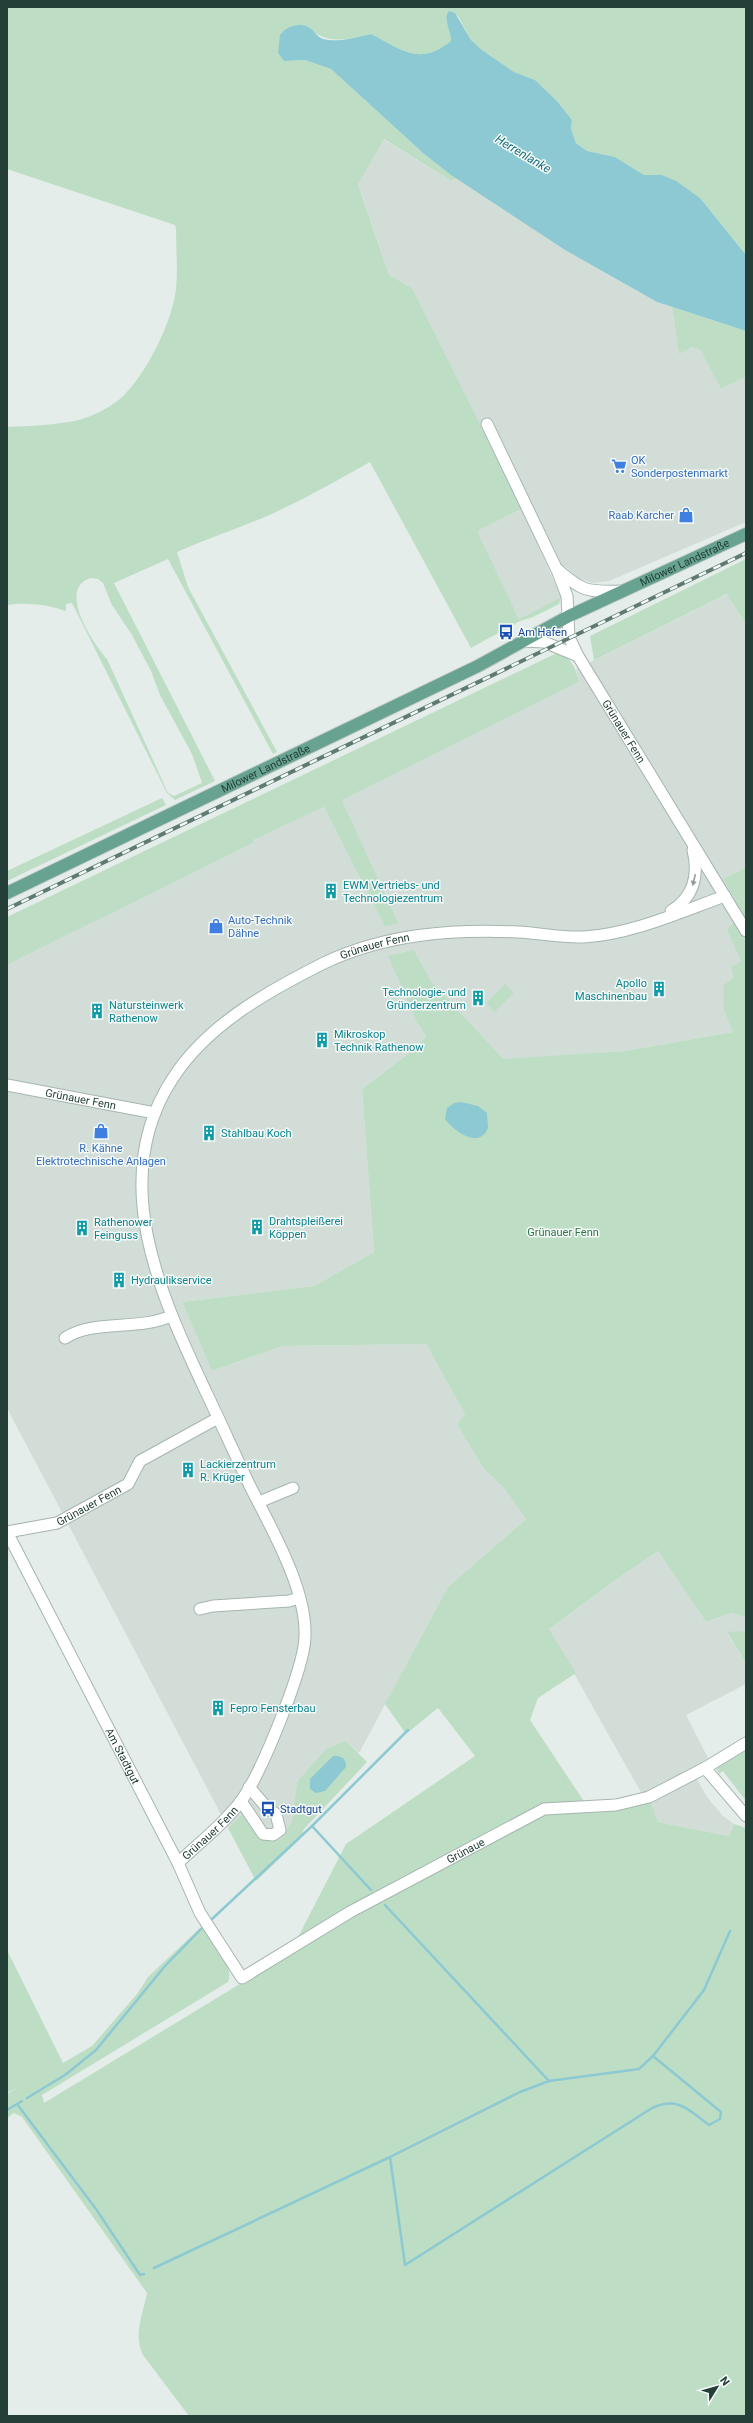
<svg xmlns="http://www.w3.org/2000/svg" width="753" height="2423" viewBox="0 0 753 2423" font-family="Roboto,sans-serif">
  <rect width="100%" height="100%" fill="#e4ede9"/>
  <g fill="#d2ddd8">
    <polygon points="383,139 451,181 457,178 565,250 657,302 672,307 679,353 692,347 700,350 721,389 746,377 746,522 609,581 592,583 578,578 566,567 559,565 508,454 487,443 412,288 389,275 358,183"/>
    <polygon points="522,509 561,597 519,619 476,531"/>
    <polygon points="728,594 746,624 746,867 723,879 746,919 746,941 734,923 741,961 734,977 724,1011 733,1032 625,1051 503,1060 431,981 414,950 417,1022 426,1036 413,1050 362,1089 374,1252 314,1286 182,1302 212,1371 282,1346 426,1344 465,1414 457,1424 483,1468 504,1488 526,1519 448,1587 359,1753 346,1741 297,1782 292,1821 280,1840 261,1839 243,1813 228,1828 7,1408 7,965 253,843 252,840 324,807 385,927 397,923 342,800 579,682 576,669"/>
    <polygon points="658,1551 706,1622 731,1613 746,1617 746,1633 727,1633 746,1663 746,1684 686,1715 708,1758 689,1771 643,1796 549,1629 607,1586"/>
    <polygon points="695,1776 707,1797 723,1816 734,1824 729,1836 658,1822 650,1800"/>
  </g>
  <g fill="#bddec5" fill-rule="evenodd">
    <path d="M7,7H746V255L700,198L662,175H644L615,157L587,151L576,143L571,129L572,120L557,101L535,80L514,72L482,50L471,40L458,16L446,21L452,34L451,41C419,67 401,49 371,34C346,39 328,46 308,27L278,53L284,61L305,60L331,69L423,153L457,178L451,181L384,139L358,184L389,275L412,288L522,509L477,531L519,619L561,597L559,604L533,617L520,621L471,648L370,462C334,482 298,503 260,519C233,530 205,540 177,552L188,587L277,752L273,754L168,559L114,583L215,781L175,800L167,793L72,603L66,604V611C47,604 27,602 7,605V427C31,426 56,425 79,420C93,416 109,408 120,399C145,377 172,323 176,289C178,270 176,249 176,229L175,225L7,169ZM90,578L98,579L103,583L112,605L132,635L151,671L160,695L192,754L202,783L174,796L168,793L107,659C93,643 57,590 90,578Z"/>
    <polygon points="672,307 746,331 746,377 721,389 700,350 692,347 679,354"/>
    <polygon points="746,559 746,624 727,594 594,660 590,636"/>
    <path d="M557,653C572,657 576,669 579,682L342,800L398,923L385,927L324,807L253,840V843L7,965V917Z"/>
    <polygon points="162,798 166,805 7,881 7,871"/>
    <polygon points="746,867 746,919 723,879"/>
    <polygon points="734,923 746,941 746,1617 731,1613 706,1622 658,1551 607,1586 549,1629 576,1673 538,1698 530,1720 585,1803 544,1805 295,1943 346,1844 475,1756 438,1708 406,1734 385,1704 448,1587 526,1519 504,1488 483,1468 457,1424 465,1414 426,1344 282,1346 212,1371 182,1302 314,1286 374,1252 362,1089 413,1050 426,1036 417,1022 388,956 414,950 431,981 503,1059 625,1051 733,1032 724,1011 723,986 734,977 731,967 741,961 727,930"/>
    <polygon points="505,984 514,993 494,1012 486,1003"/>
    <polygon points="742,1631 746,1633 746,1663 727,1632"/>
    <polygon points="346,1741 367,1762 304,1829 300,1839 256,1881 228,1828 243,1813 261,1839 280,1840 292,1821 297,1782 326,1749"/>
    <polygon points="746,1748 746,1801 723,1771 719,1774 716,1767"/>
    <path d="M650,1800L658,1822L729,1836L734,1824L746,1828V2416H189L143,2355C133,2335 143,2314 147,2293L22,2117L14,2113L7,2118V2094L19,2087L7,2093V1950L63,2063L92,2046L137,1994L148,1977L202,1926C212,1940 235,1965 228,1982L42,2095L44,2103L350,1917L546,1810L630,1808Z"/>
  </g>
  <g fill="#8cc9d2">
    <path d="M449,11L455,13L471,40L482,50L514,72L535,80L557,101L572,120L571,129L576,143L587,151L615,157L644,175H662L676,181L700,198L746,255V331L657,302L565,250L451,175L423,153L331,69L305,60L284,61L278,53L280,35C286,27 298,22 308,27C314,30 317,37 323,39C338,43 356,37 371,34C401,49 419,67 451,41C452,31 442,20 449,11Z"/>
    <path d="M461,1102L478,1106L487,1113L488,1128C479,1150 454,1131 445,1119L447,1108L454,1103Z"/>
    <path d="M333,1756C340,1755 347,1759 346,1767L325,1791L316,1793L310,1789V1779Z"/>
  </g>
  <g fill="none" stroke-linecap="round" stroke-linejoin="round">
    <g stroke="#8cc9d2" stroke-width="2.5">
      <polyline points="312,1826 371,1890"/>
      <polyline points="385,1905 549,2081 639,2069 653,2056 704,1990 730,1931"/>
      <polyline points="212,1919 312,1826 408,1730"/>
      <polyline points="27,2098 65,2075 96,2050 165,1966 201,1929"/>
      <polyline points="17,2104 96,2209 140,2275 144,2274"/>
      <polyline points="7,2110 22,2101"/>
      <polyline points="390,2157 520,2092 549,2081"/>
      <path d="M154,2268L390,2157L405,2265L652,2108C678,2096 689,2110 709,2125L720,2119L721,2112L653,2056"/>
    </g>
    <g stroke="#a6b5b0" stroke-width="13">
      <g id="minor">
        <path id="s1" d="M487,424L557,570L567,596L569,637L578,656L746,931"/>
        <path d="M558,570C583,592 588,592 621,591"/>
        <polyline points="522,641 544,642 578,656"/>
        <path d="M671,911C694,897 699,875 693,850"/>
        <path id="s2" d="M7,1085L155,1113"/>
        <path d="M65,1338C93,1319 138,1331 171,1316"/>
        <polyline points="259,1502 293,1488"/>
        <path id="s3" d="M7,1532L178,1863L200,1913L242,1978L350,1912L544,1809L616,1805L649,1797L705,1768L746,1743"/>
        <path id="s4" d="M7,1532L57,1523L128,1484L140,1461L218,1418"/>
        <polyline points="200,1609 213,1606 289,1601 299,1598"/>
        <polyline points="705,1768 746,1816"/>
        <polyline points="241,1801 263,1834 273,1835 280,1830 276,1814 268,1809 249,1787"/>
        <path id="s5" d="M178,1863C199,1843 224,1824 241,1801C261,1774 304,1669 305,1637C307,1589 271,1528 250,1486C235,1455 221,1423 206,1392C161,1296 106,1179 173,1078C207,1025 268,991 324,963C385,934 451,929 518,932C539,933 562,938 584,937C632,934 680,912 725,896"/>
      </g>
    </g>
    <g stroke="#c1c9c7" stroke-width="14">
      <g id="major">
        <path id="s6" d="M7,893L478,666L569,616L746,534"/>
      </g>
    </g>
    <use href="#minor" stroke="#fff" stroke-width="11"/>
    <use href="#major" stroke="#68a392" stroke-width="12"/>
    <g stroke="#5e7a72" stroke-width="4">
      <polyline id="rail" points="7,909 746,553"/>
    </g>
    <use href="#rail" stroke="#f4faf7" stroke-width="2.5" stroke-dasharray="8" stroke-linecap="butt"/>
  </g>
  <defs><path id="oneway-solid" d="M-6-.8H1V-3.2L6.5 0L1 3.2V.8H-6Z"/></defs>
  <use fill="#919f9b" href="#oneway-solid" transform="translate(694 880) rotate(103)"/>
  <defs>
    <g id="supermarket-bare" transform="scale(1.2)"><path d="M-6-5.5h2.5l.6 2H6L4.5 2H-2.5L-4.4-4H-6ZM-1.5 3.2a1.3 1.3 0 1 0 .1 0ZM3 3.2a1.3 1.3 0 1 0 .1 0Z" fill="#3f7fe0" stroke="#f4faf7" stroke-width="2.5" paint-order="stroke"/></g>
    <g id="shop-bare" transform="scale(1.2)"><path d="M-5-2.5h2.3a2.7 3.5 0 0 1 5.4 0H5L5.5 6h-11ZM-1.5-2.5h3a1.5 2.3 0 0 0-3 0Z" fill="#3f7fe0" stroke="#f4faf7" stroke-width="2.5" paint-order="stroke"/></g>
    <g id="bus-bare" transform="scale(1.2)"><path d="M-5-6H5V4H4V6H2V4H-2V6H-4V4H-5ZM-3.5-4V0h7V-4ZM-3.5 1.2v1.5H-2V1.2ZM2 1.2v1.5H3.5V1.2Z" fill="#1a4fb4" stroke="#f4faf7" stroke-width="2.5" paint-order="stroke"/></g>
    <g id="building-bare" transform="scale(1.2)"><path d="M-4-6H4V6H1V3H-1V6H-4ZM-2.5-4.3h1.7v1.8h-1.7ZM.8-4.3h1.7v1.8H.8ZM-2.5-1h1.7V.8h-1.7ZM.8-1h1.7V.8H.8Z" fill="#0f9aa8" stroke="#f4faf7" stroke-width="2.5" paint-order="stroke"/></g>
  </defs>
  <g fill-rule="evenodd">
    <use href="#supermarket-bare" x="619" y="466"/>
    <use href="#shop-bare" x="686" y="515"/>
    <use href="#bus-bare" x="506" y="632"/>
    <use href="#building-bare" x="331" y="891"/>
    <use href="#shop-bare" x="216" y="926"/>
    <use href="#building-bare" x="659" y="989"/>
    <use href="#building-bare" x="478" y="998"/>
    <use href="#building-bare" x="97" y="1011"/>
    <use href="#building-bare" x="322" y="1040"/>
    <use href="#shop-bare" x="101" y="1131"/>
    <use href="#building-bare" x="209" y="1133"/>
    <use href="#building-bare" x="257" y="1227"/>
    <use href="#building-bare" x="82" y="1228"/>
    <use href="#building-bare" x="119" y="1280"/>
    <use href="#building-bare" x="188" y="1470"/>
    <use href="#building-bare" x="218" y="1708"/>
    <use href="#bus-bare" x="268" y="1809"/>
  </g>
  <g text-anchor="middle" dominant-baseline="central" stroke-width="3" stroke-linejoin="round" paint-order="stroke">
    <g font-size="11" fill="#366cbe" stroke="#f4faf7" text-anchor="start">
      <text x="631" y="460">OK<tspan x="631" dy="13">Sonderpostenmarkt</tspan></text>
      <text x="674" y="515" text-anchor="end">Raab Karcher</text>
      <text x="228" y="920">Auto-Technik<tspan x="228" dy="13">Dähne</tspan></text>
      <text x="101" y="1148" text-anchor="middle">R. Kähne<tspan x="101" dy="13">Elektrotechnische Anlagen</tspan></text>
    </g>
    <g font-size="11" fill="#233f37" stroke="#f4faf7">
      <text stroke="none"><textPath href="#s6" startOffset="754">Milower Landstraße</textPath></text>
      <text stroke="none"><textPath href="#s1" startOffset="340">Grünauer Fenn</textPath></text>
      <text stroke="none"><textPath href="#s6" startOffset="287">Milower Landstraße</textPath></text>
      <text stroke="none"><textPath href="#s5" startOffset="1109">Grünauer Fenn</textPath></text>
      <text stroke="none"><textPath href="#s2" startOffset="75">Grünauer Fenn</textPath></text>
      <text stroke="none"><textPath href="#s4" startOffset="87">Grünauer Fenn</textPath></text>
      <text stroke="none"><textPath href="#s3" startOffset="252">Am Stadtgut</textPath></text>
      <text stroke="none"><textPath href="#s5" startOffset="44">Grünauer Fenn</textPath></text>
      <text stroke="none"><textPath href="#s3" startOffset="762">Grünaue</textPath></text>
    </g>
    <g font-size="11" fill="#164399" stroke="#f4faf7" text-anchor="start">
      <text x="518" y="632">Am Hafen</text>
      <text x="280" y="1809">Stadtgut</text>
    </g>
    <g font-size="11" fill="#0d838f" stroke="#f4faf7" text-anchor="start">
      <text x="343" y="885">EWM Vertriebs- und<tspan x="343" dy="13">Technologiezentrum</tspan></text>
      <text x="647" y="983" text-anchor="end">Apollo<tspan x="647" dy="13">Maschinenbau</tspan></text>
      <text x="466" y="992" text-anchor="end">Technologie- und<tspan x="466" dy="13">Gründerzentrum</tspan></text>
      <text x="109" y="1005">Natursteinwerk<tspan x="109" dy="13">Rathenow</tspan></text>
      <text x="334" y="1034">Mikroskop<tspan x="334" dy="13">Technik Rathenow</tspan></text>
      <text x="221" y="1133">Stahlbau Koch</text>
      <text x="269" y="1221">Drahtspleißerei<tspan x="269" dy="13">Köppen</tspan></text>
      <text x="94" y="1222">Rathenower<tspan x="94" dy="13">Feinguss</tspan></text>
      <text x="131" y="1280">Hydraulikservice</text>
      <text x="200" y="1464">Lackierzentrum<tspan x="200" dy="13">R. Krüger</tspan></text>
      <text x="230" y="1708">Fepro Fensterbau</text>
    </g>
    <g font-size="11" fill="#2d7647" stroke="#f4faf7">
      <text x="563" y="1232">Grünauer Fenn</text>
    </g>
    <g font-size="12" font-style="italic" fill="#1c6e7c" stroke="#f4faf7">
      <text transform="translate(523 154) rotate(31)">Herrenlanke</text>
    </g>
  </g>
  <rect width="753" height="2423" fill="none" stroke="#233f37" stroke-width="16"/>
  <g transform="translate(717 2387) rotate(53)" stroke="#f4faf7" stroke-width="3" paint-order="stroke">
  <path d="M0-3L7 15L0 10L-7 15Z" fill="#233f37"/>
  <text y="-6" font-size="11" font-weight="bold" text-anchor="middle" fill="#233f37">N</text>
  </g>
</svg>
